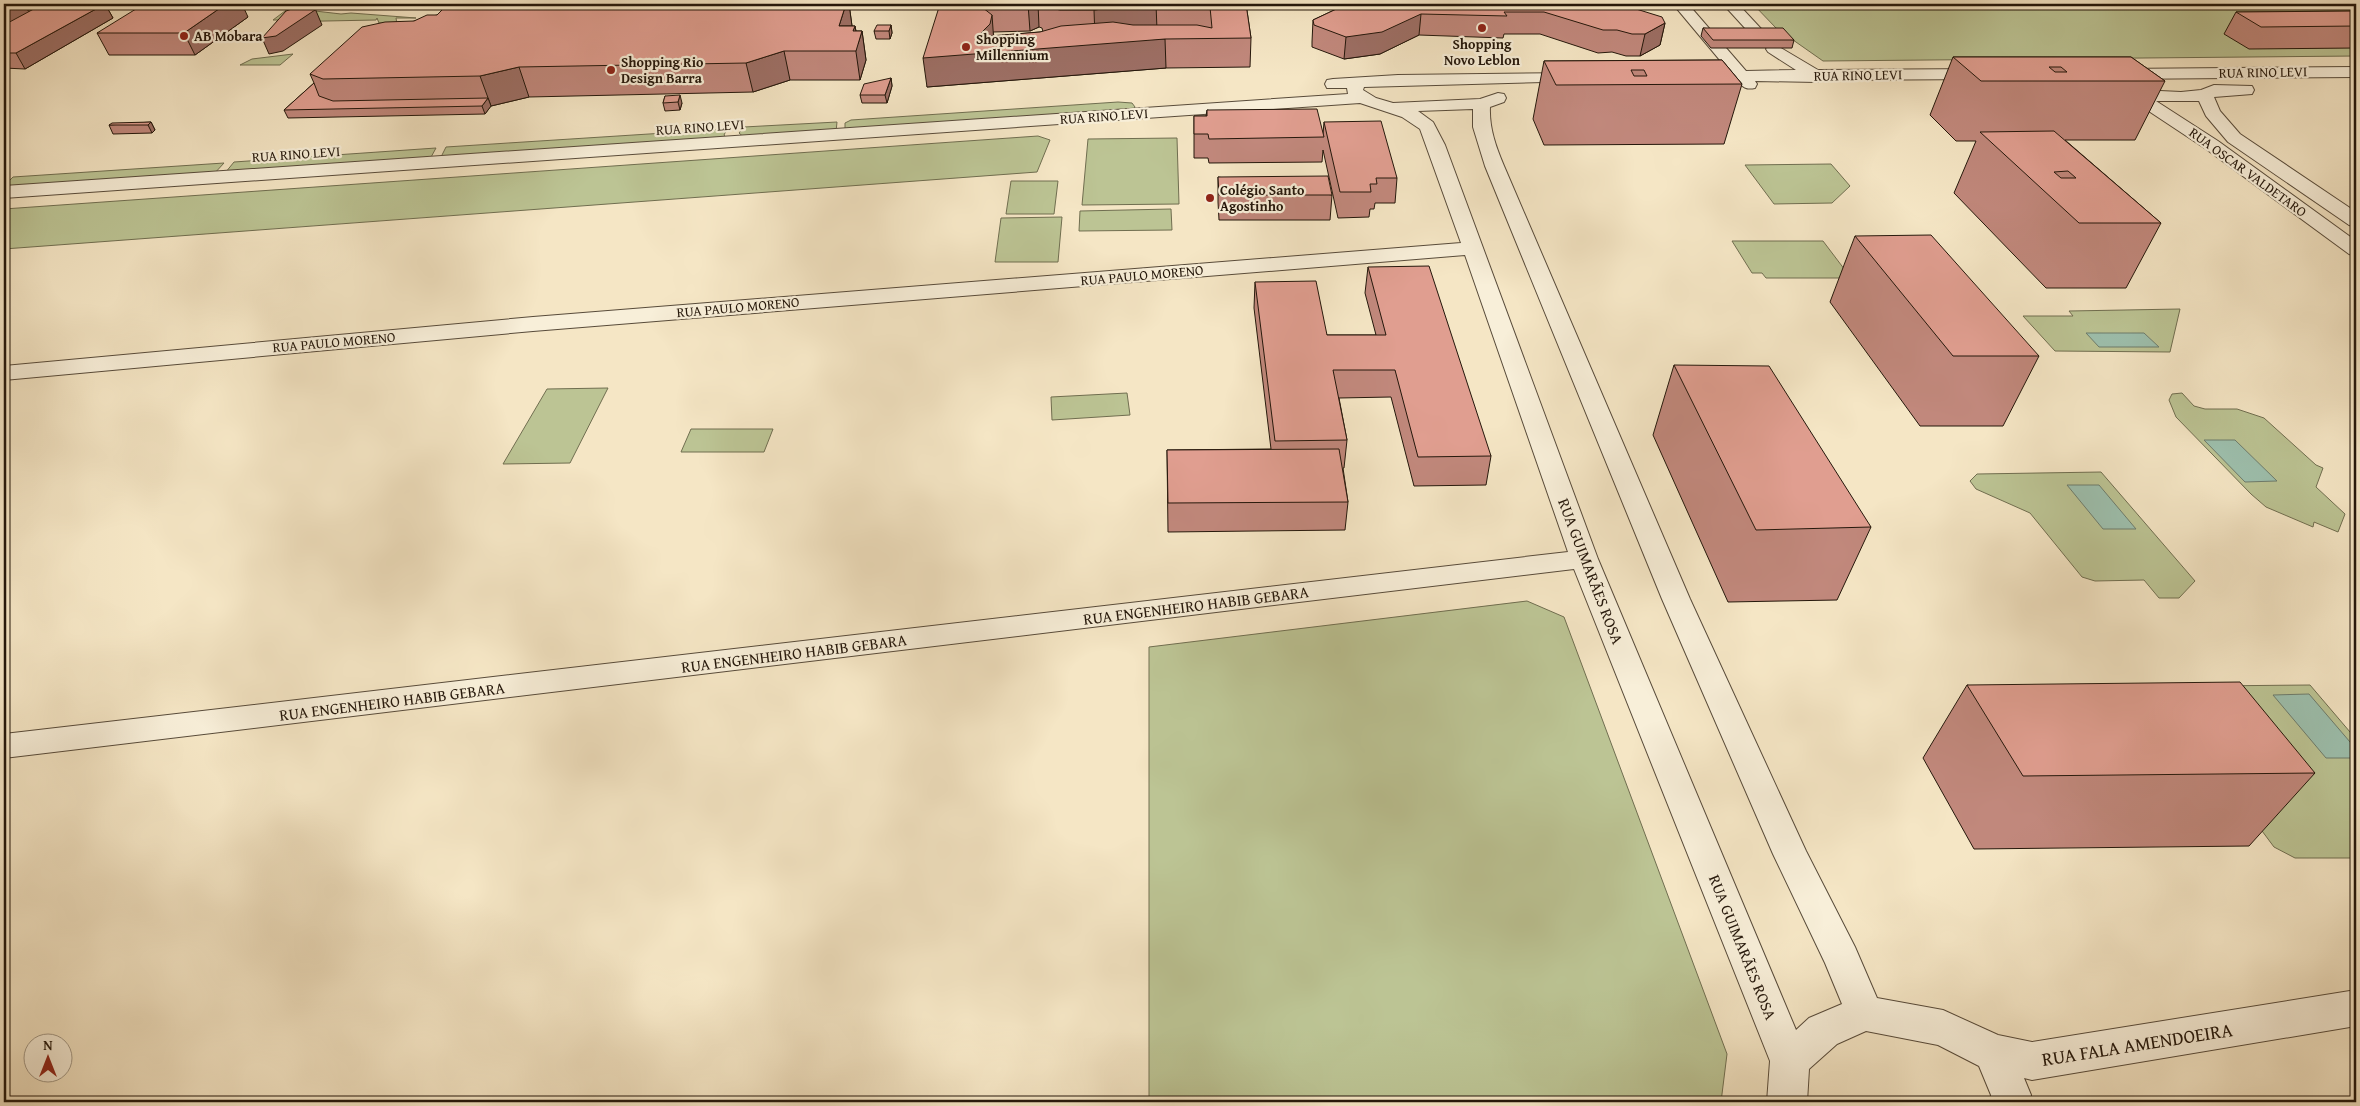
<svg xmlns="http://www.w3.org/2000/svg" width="2360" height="1106" viewBox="0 0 2360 1106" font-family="'Gentium Book Plus',serif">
  <rect width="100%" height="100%" fill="#f5e6c5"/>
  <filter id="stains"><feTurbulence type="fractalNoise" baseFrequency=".004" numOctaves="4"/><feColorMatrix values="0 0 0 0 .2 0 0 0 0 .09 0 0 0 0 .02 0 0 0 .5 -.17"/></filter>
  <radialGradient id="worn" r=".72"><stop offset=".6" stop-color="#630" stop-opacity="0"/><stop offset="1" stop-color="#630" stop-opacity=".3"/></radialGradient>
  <g fill="#bcc494" stroke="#706e50">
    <polygon points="1753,4 2356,4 2356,56 1823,61 1776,28"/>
    <polygon points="289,8 341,14 351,13 416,18 396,18 397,24 379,23 377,18 376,20 276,22 278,20 273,20"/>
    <polygon points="293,54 280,65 240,65 252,59"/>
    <polygon points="1118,102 1132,103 1135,107 1134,109 845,130 845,123 851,120"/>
    <polygon points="837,122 836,132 746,139 739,133 744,127"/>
    <polygon points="727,129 724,135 728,140 440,159 446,147"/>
    <polygon points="1038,136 1050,140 1037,172 4,249 4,209"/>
    <polygon points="1177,138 1179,204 1082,205 1088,139"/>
    <polygon points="436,148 430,159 225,173 234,162"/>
    <polygon points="224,163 213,175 4,189 4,186 13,177"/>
    <polygon points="1831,164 1850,186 1832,203 1774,204 1745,165"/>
    <polygon points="1011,181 1058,181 1054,214 1006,214"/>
    <polygon points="1171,209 1172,230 1079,231 1080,211"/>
    <polygon points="1062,217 1058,262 995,262 1001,218"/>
    <polygon points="1732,241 1823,241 1851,278 1766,278 1762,273 1752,273"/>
    <polygon points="2180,309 2170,352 2055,351 2023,316 2073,316 2069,311"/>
    <polygon points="608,388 570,463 503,464 547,389"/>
    <polygon points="1127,393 1130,415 1052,420 1051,397"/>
    <polygon points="2182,393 2194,406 2205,409 2237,409 2264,418 2316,465 2323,468 2316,487 2345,514 2338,532 2314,522 2313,527 2266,507 2251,494 2176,417 2169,400 2172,394"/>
    <polygon points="691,429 773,429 764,452 681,452"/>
    <polygon points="2101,472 2195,581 2179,598 2159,598 2144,580 2095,581 2082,577 2030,513 1976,489 1970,481 1977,474"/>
    <polygon points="1527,601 1564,617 1727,1054 1721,1102 1149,1102 1149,647"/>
    <polygon points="2310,685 2356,739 2356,858 2295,858 2274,847 2227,784 2205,686"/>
  </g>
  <g fill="#9dc0ae" stroke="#6d7c6d">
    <polygon points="2086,333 2144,333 2159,347 2099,347"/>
    <polygon points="2204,440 2235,440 2277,481 2245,482"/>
    <polygon points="2067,485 2099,485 2136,529 2103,529"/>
    <polygon points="2309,694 2356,749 2356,758 2326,758 2273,695"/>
  </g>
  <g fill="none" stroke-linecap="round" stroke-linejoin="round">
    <g stroke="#584b3a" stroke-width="2">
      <g id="minor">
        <path d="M1673,4H1688L1746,71L1796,70L1768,52L1766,49L1768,46L1774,44L1818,70L1985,69L1993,74L1985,79L1823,80L1817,82L1755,81L1757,84L1755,88C1746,90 1743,87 1737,81H1698L1690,76L1692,73L1729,71Z"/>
        <polygon points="1723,4 1738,4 1765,33 1768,36 1765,39 1755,39"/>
        <polygon points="2356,67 2356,77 2118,79 2110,74 2118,69"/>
        <path d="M1577,73L1583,75L1585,78L1583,81L1364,87L1363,90L1376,98L1393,103L1480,99L1498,93L1504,94L1506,98L1504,102L1490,107C1489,128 1496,147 1504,166L1690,599L1806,851L1855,947L1877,998L1943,1010L1998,1035L2032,1042L2356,990V1026L2032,1080L2024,1078L2031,1095L2030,1102H1990L1991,1095L1979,1066L1938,1045L1866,1031L1837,1044L1809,1069L1807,1102H1767L1770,1061L1574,569L4,758V734L1568,552L1465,255L533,331L4,380V366L533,317L1461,243L1420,129L1402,117L1360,103L4,198V186L1348,94L1347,88H1327L1325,84L1327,80L1333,79L1398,75ZM1473,109V127L1485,166L1662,599L1773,854L1825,963L1842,1004L1809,1018L1796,1030L1598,559L1445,145L1433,122L1418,111Z"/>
        <polygon points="2214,85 2252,86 2254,90 2252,94 2214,97 2220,111 2240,134 2356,212 2356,227 2349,225 2228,142 2206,116 2199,101 2156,101 2218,141 2356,241 2356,256 2349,254 2206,149 2132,100 2112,98 2110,94 2112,90 2118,89 2181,92 2201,90"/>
      </g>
    </g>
    <use href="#minor" fill="#f8efd9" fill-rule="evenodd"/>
  </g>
  <g fill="#c1887c" stroke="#24170b" fill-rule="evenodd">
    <polygon points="4,4 24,4 28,11 105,4 113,18 25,69 4,68"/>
    <polygon points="451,4 849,4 852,26 855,26 856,31 862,31 866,60 860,80 790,80 753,92 529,97 491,106 485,114 288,118 284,110 314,83 310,74 414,21 437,15"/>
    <polygon points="868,4 884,4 882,9 869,9"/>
    <path d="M940,4H1246L1251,38L1250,67L1166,68L927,87ZM1039,27L1042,28L1043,32H1040L994,36L993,32L1030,31Z"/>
    <polygon points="1347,4 1620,4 1665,23 1660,45 1640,56 1626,56 1612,52 1598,53 1540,34 1504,34 1503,38 1419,35 1380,54 1344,59 1312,47 1312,42 1313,20"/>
    <polygon points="2356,11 2356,48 2249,49 2224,34 2236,12"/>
    <polygon points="248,17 195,55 109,55 97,33"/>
    <polygon points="891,25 892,33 890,39 876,39 874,31"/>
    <polygon points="1703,28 1794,40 1792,48 1711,48 1701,36"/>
    <polygon points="1953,57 2131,57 2165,81 2135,140 2065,140 2161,223 2126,288 2046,288 1954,193 1976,141 1956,141 1930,115"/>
    <polygon points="1722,60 1742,84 1724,144 1544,145 1533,119 1544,61"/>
    <polygon points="891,78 892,86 887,103 862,103 860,95"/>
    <polygon points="665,96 682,103 680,110 665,111 663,103"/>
    <polygon points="1207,110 1323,134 1324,122 1397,178 1395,203 1375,203 1374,209 1370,209 1369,217 1338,218 1323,150 1322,162 1209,163 1208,158 1194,158 1194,116 1206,116"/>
    <polygon points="151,122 155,130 152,133 113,134 109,125"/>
    <polygon points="1218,177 1332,195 1330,220 1219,220 1218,202"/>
    <polygon points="1855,236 2039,356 2003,426 1920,426 1830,302"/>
    <polygon points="1368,267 1491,456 1486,485 1414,486 1391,397 1339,398 1347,440 1344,468 1343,468 1348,502 1345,530 1168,532 1167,450 1271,449 1254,308 1255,282 1327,335 1376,335 1365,293"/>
    <polygon points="1674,365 1871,527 1837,600 1728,602 1653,435"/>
    <polygon points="1967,685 2315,773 2249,846 1974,849 1923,758"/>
  </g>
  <g fill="#9d6f65" stroke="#24170b">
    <polygon points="20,4 24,4 32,17 4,32 4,12"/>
    <polygon points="105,4 113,18 25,69 16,53"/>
    <polygon points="226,4 242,4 248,17 195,55 184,33"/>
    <polygon points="846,4 849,4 852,26 839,26"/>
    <polygon points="881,4 884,4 882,9"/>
    <polygon points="1028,4 1038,4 1039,27 1030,31"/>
    <polygon points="1145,4 1156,4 1157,30 1095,38 1094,10"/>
    <polygon points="314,6 322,25 283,51 269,54 262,38"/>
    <polygon points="1421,14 1419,35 1380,54 1344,59 1346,37"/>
    <polygon points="992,15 994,43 1165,39 1166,68 927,87 923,58 977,37"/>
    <polygon points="1665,23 1660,45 1640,56 1645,34"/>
    <polygon points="891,25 892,33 890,39 889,31"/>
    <polygon points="855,26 858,44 862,31 866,60 860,80 853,31"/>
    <polygon points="784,51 790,80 753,92 746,63"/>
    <polygon points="519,67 529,97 491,106 480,76"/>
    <polygon points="891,78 892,86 887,103 885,95"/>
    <polygon points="680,95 682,103 680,110 678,102"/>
    <polygon points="488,98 491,106 485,114 482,106"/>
    <polygon points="151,122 155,130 152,133 148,125"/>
  </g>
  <g fill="#e09e90" stroke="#24170b" fill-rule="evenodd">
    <polygon points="4,4 20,4 4,12"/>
    <polygon points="43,4 105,4 16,53 4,53 4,25"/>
    <polygon points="144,4 226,4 184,33 97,33"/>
    <polygon points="448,4 846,4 839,26 855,26 853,31 862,31 856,51 784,51 746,63 519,67 480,76 323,79 310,74 362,27 385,22 414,21 427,15 437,15"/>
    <polygon points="940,4 998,4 978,4 992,15 990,24 977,37 1040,32 1061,26 1113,22 1133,25 1197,25 1212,28 1210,7 1215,5 1215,4 1246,4 1251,38 1165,39 923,58"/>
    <polygon points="1045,4 1145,4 1094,10 1060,10 1041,6"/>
    <polygon points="1347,4 1620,4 1662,17 1665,23 1645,34 1632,34 1617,30 1603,30 1544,12 1504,12 1507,16 1421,14 1382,32 1346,37 1314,25 1313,20"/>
    <polygon points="314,6 315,10 276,36 262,38 286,11 298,7"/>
    <polygon points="2356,11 2356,26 2261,27 2236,12"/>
    <polygon points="877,25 891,25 889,31 874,31"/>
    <polygon points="1703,28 1783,28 1794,40 1713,40"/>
    <path d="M1953,57H2131L2165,81H1981ZM2049,67H2061L2067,72H2055Z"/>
    <path d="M1722,60L1742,84L1556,85L1544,61ZM1631,70H1644L1647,76H1634Z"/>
    <polygon points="891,78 885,95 860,95 864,84"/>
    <polygon points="314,83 319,96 333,101 488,98 482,106 284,110"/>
    <polygon points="680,95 678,102 663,103 665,96"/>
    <polygon points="1317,109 1324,137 1209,139 1208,134 1194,134 1194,116 1207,116 1207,110"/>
    <polygon points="1381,121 1397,178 1376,178 1377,184 1370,184 1371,192 1340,192 1324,122"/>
    <polygon points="151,122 148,125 109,125 112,123"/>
    <path d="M2054,131L2161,223H2079L1980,132ZM2068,171L2076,178H2061L2054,172Z"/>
    <polygon points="1328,176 1332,195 1219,195 1218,177"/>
    <polygon points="1931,235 2039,356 1953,356 1855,236"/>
    <polygon points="1429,266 1491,456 1418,457 1395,370 1333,370 1347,440 1275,441 1255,282 1316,281 1327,335 1386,335 1368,267"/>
    <polygon points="1674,365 1769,366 1871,527 1756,530"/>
    <polygon points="1339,449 1348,502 1168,503 1167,450"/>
    <polygon points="2240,682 2315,773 2023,776 1967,685"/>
  </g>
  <g fill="#8f2418" stroke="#f8efd9" stroke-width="2">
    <circle cx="1482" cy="28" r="5"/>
    <circle cx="184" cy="36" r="5"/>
    <circle cx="966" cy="47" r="5"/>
    <circle cx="611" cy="70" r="5"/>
    <circle cx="1210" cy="198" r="5"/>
  </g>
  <g text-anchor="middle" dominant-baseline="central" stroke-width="4.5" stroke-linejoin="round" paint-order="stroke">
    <g font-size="14" font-weight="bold" fill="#24170b" stroke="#f8efd9" text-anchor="start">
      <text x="194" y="36">AB Mobara</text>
      <text x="976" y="39">Shopping<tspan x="976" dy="16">Millennium</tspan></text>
      <text x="1482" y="44" text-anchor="middle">Shopping<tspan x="1482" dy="16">Novo Leblon</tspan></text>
      <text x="621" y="62">Shopping Rio<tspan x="621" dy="16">Design Barra</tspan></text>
      <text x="1220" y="190">Colégio Santo<tspan x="1220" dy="16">Agostinho</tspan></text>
    </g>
    <g font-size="14" fill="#24170b" stroke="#f8efd9">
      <text transform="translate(2263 72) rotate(-1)">RUA RINO LEVI</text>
      <text transform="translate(1858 75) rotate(-1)">RUA RINO LEVI</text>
      <text transform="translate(1104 116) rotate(-4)">RUA RINO LEVI</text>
      <text transform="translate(700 127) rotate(-4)">RUA RINO LEVI</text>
      <text transform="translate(296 154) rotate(-4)">RUA RINO LEVI</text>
      <text transform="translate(2248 172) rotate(36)">RUA OSCAR VALDETARO</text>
      <text transform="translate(1142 275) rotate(-5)">RUA PAULO MORENO</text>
      <text transform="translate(738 307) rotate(-5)">RUA PAULO MORENO</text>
      <text transform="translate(334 342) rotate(-5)">RUA PAULO MORENO</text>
    </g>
    <g font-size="16" fill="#24170b" stroke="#f8efd9">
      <text transform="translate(1591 571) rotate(69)">RUA GUIMARÃES ROSA</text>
      <text transform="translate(1196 605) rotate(-7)">RUA ENGENHEIRO HABIB GEBARA</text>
      <text transform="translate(794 653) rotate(-7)">RUA ENGENHEIRO HABIB GEBARA</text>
      <text transform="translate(392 701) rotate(-7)">RUA ENGENHEIRO HABIB GEBARA</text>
      <text transform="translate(1743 947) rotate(68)">RUA GUIMARÃES ROSA</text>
    </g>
    <g font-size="19" fill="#24170b" stroke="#f8efd9">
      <text transform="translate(2137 1044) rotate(-9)">RUA FALA AMENDOEIRA</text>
    </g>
  </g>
  <rect width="2360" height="1106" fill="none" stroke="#f5e6c5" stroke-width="20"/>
  <rect x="5" y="5" width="2350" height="1096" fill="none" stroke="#24170b" stroke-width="2.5"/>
  <rect x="10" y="10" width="2340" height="1086" fill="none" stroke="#24170b"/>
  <g transform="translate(48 1058)"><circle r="24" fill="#f8efd9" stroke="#a39987"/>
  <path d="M0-4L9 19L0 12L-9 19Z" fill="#8f2418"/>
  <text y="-8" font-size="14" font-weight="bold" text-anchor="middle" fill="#24170b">N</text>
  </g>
  <rect width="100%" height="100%" filter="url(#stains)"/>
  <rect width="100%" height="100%" fill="url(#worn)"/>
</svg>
